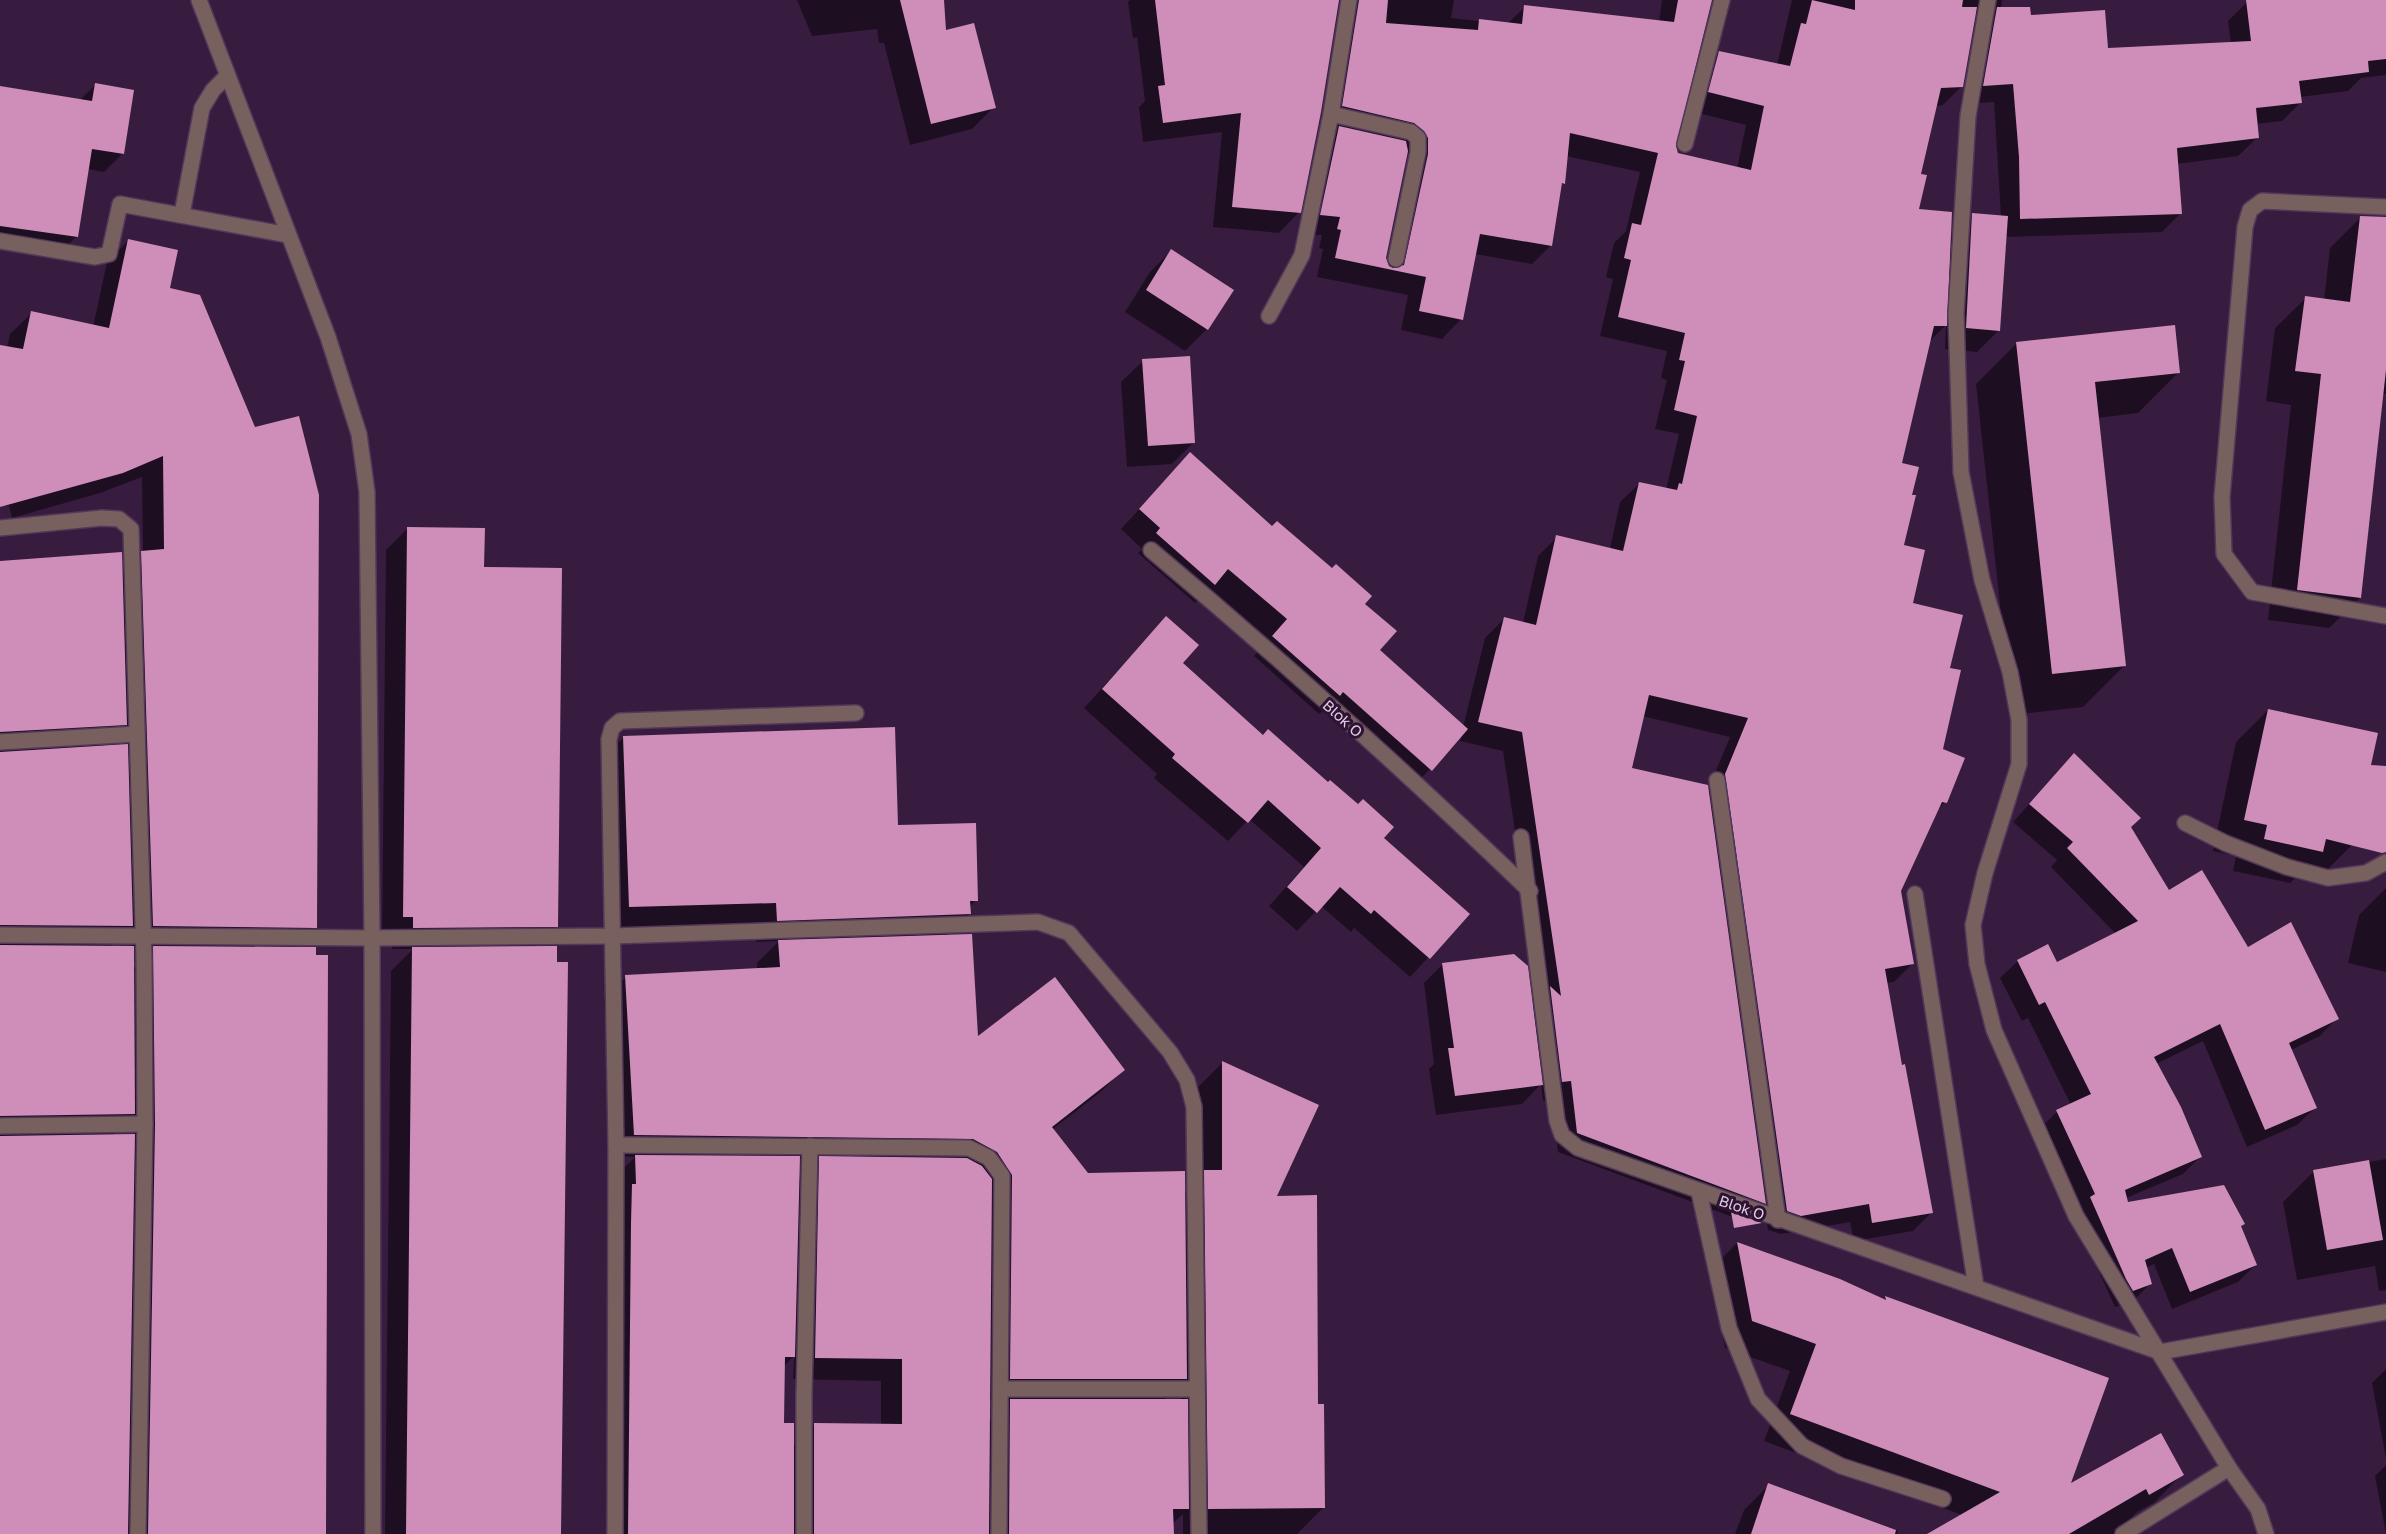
<svg xmlns="http://www.w3.org/2000/svg" width="2386" height="1534" viewBox="0 0 2386 1534" font-family="'Golos Text',sans-serif">
  <rect width="100%" height="100%" fill="#381c3f"/>
  <g fill="#0007" fill-rule="evenodd">
    <polygon points="797,0 942,0 945,32 994,107 972,129 910,145 884,43 879,43 877,29 812,36"/>
    <polygon points="1130,0 1338,0 1299,212 1279,233 1213,227 1222,132 1143,142 1139,107 1145,101 1137,37 1133,38 1128,2"/>
    <path d="M1346,0H1454L1451,18L1507,24L1525,7L1659,22L1662,0H1710L1674,142L1676,155L1737,169L1746,125L1690,111L1700,71L1720,52L1777,65L1792,0H2002L2001,8L2029,17L2106,50L2231,44L2228,21L2247,2L2386,0V75L2361,78L2348,91L2300,97L2301,102L2282,121L2256,124L2258,137L2238,156L2177,164L2181,213L2162,232L2005,237L1999,330L1977,352L1945,349L1946,325L1928,343L1900,464L1902,546L1911,604L1948,669L1941,750L1945,802L1936,812L1900,890L1913,963L1894,982L1886,983L1901,1066L1932,1212L1913,1231L1854,1241L1850,1222L1781,1234L1768,1230L1764,1203L1746,1222L1558,1152L1552,1100L1543,1101L1541,1084L1522,1104L1436,1115L1429,1069L1434,1064L1424,983L1443,964L1531,1006L1540,998L1503,751L1460,741L1462,735L1411,789L1323,711L1319,714L1254,656L1269,639L1209,588L1195,603L1138,553L1142,549L1121,529L1190,454L1272,528L1363,604L1378,650L1463,727L1485,638L1504,619L1523,623L1538,556L1557,537L1610,549L1620,502L1640,483L1666,490L1679,434L1655,429L1667,380L1661,378L1667,351L1600,336L1613,279L1606,277L1614,243L1626,231L1640,172L1566,156L1563,183L1560,186L1551,245L1532,264L1475,254L1461,319L1442,339L1401,330L1408,295L1317,277L1323,249L1319,248L1322,235L1302,234L1320,146L1338,129L1324,125L1340,21L1338,14L1346,6ZM1976,11L1979,21L1965,104L1994,102L2001,217L1972,215L1950,237L1917,211L1919,175L1936,106L1943,105L1962,86ZM1405,150L1409,154V172L1390,267L1386,263L1385,257ZM1642,716L1730,737L1707,792L1630,769Z"/>
    <polygon points="95,85 123,153 104,172 87,169 77,236 58,255 0,247 0,88 80,100"/>
    <polygon points="2361,217 2386,218 2386,394 2382,394 2360,598 2329,628 2268,620 2291,405 2266,401 2275,328 2306,298 2324,300 2330,248"/>
    <path d="M129,240L168,289L315,927L294,949L324,1534H0V562L121,573L143,552L142,477L100,493L12,518L9,506L0,505V346L7,348L10,334L32,313L93,327L107,262ZM125,725L126,746L103,747ZM131,926L132,947H110ZM132,947H154L133,969ZM133,1114L134,1135L112,1136L121,1127Z"/>
    <polygon points="1171,251 1207,329 1185,351 1125,312 1150,272"/>
    <polygon points="2017,343 2179,372 2138,413 2097,418 2124,666 2083,707 2012,715 1976,384"/>
    <polygon points="1143,361 1194,442 1172,464 1127,467 1121,382"/>
    <polygon points="408,528 483,568 556,926 534,948 560,1534 385,1534 391,971 413,949 392,949 392,938 382,938 386,550"/>
    <polygon points="1166,618 1181,663 1468,915 1410,977 1354,928 1351,932 1321,906 1297,931 1269,906 1304,867 1249,819 1228,841 1154,778 1157,774 1084,708"/>
    <polygon points="2268,710 2352,845 2320,877 2301,872 2290,883 2233,871 2236,856 2213,851 2236,742"/>
    <path d="M624,737L897,827L976,900L969,907V914L947,936L976,1039L1123,1069L1102,1091L1053,1129L1088,1175L1184,1193L1197,1180L1196,1089L1222,1063L1275,1197L1317,1406L1323,1508L1297,1534H1183V1514L1172,1524V1534H606L610,1246L614,1178L635,1157L613,1156L604,999L626,977L757,970V963L779,941L756,942L755,924L608,928L602,759ZM798,1159H819L798,1180ZM794,1356L793,1379L881,1381V1426L814,1425L793,1447L783,1425V1367ZM1181,1384V1400H1164ZM989,1400H1010L989,1422Z"/>
    <polygon points="2074,755 2129,827 2168,892 2248,949 2337,1018 2320,1036 2291,1050 2315,1108 2297,1125 2247,1147 2203,1041 2156,1064 2201,1156 2183,1174 2126,1198 2127,1204 2240,1227 2255,1265 2238,1282 2172,1309 2154,1264 2146,1268 2151,1283 2133,1301 2115,1307 2073,1215 2039,1129 2057,1112 2071,1105 2028,1018 2022,1021 2000,978 2018,961 2056,964 2116,934 2051,867 2057,860 2013,822"/>
    <polygon points="2386,888 2386,972 2348,963 2359,915"/>
    <polygon points="2386,1159 2386,1290 2379,1291 2375,1266 2297,1280 2283,1202 2314,1171"/>
    <polygon points="1737,1243 1839,1281 1883,1300 1886,1298 2068,1486 2182,1474 2155,1502 2137,1512 2115,1534 1930,1534 1962,1515 1764,1441 1790,1371 1725,1348 1710,1270"/>
    <polygon points="2386,1369 2386,1459 2372,1383"/>
    <polygon points="2386,1465 2386,1534 2375,1476"/>
    <polygon points="1769,1485 1898,1531 1897,1534 1735,1534 1744,1510"/>
  </g>
  <g fill="#ce8eb9">
    <polygon points="900,0 944,0 946,30 974,23 996,108 931,124"/>
    <polygon points="1155,0 1339,0 1321,112 1301,213 1232,207 1241,113 1163,123 1158,86 1165,85"/>
    <polygon points="1359,0 1388,0 1386,23 1478,30 1479,19 1522,24 1524,5 1674,22 1678,0 1712,0 1676,146 1678,153 1751,170 1764,106 1708,92 1719,51 1790,66 1801,23 1806,24 1812,0 1855,10 1855,0 1963,0 1962,7 1977,7 1963,87 1941,88 1921,174 1927,175 1919,209 1952,212 1947,326 1934,326 1902,463 1919,467 1912,495 1916,495 1904,545 1925,550 1913,603 1963,615 1950,668 1961,670 1943,749 1965,758 1947,803 1942,802 1901,891 1914,964 1885,969 1902,1065 1905,1064 1933,1213 1872,1223 1869,1204 1801,1216 1787,1211 1725,774 1748,718 1649,695 1632,768 1708,785 1766,1204 1577,1133 1571,1081 1562,1082 1550,986 1561,996 1522,732 1478,722 1504,617 1536,625 1556,535 1623,551 1639,482 1677,490 1679,483 1682,484 1697,416 1674,410 1685,361 1679,360 1685,333 1618,317 1631,260 1624,258 1632,223 1641,225 1658,153 1570,133 1565,184 1562,183 1552,246 1480,234 1463,320 1419,311 1426,277 1335,258 1341,230 1337,229 1340,217 1320,215 1339,126 1406,141 1408,151 1386,258 1389,266 1393,268 1404,265 1428,154 1428,138 1424,131 1414,123 1342,106"/>
    <polygon points="2246,0 2386,0 2386,59 2368,61 2369,72 2299,81 2302,103 2256,108 2259,138 2177,148 2182,214 2020,219 2019,157 2013,84 1983,86 1997,7 2030,7 2031,15 2105,10 2108,48 2251,41"/>
    <polygon points="95,83 134,90 124,154 92,149 78,237 0,226 0,86 92,101"/>
    <polygon points="1972,213 2008,216 2000,331 1966,328"/>
    <polygon points="2360,216 2386,217 2386,370 2361,598 2297,590 2321,374 2295,371 2305,296 2350,302"/>
    <polygon points="128,239 178,250 170,288 200,295 255,427 299,416 319,495 317,928 153,926 141,551 164,549 163,456 123,473 0,507 0,345 23,349 31,311 109,328"/>
    <polygon points="1171,249 1234,290 1208,330 1146,290"/>
    <polygon points="2175,325 2180,373 2095,382 2126,666 2052,674 2016,342"/>
    <polygon points="1190,356 1195,443 1148,446 1142,359"/>
    <polygon points="1190,452 1272,526 1277,521 1332,568 1336,564 1372,596 1365,604 1397,631 1380,650 1468,729 1432,771 1343,692 1340,696 1272,636 1287,619 1228,569 1215,585 1156,533 1160,528 1139,509"/>
    <polygon points="407,527 485,528 484,567 562,568 558,927 413,928 413,917 403,917"/>
    <polygon points="122,552 127,725 0,732 0,561"/>
    <polygon points="1166,616 1199,645 1183,663 1263,735 1268,729 1328,782 1330,780 1358,804 1363,799 1394,827 1384,838 1470,914 1430,959 1374,910 1371,914 1340,887 1317,913 1287,887 1321,848 1268,800 1248,823 1172,758 1175,754 1102,689"/>
    <polygon points="2268,709 2378,733 2371,765 2386,766 2386,852 2382,853 2326,839 2323,852 2264,839 2267,825 2244,820"/>
    <polygon points="895,727 898,825 976,823 978,901 970,901 971,914 777,921 776,903 629,907 623,736"/>
    <polygon points="128,744 133,926 0,925 0,752"/>
    <polygon points="2074,753 2141,818 2131,827 2169,890 2202,870 2248,947 2291,922 2339,1019 2289,1043 2317,1108 2265,1130 2220,1024 2154,1057 2181,1107 2202,1157 2125,1190 2128,1202 2224,1185 2245,1224 2241,1226 2257,1265 2190,1292 2172,1248 2145,1260 2152,1284 2133,1291 2126,1279 2090,1197 2095,1194 2056,1110 2091,1094 2045,1002 2039,1005 2017,960 2048,944 2057,962 2138,921 2067,848 2073,842 2029,804"/>
    <polygon points="972,934 978,1036 1055,977 1125,1070 1052,1127 1088,1173 1185,1171 1187,1379 1010,1379 1012,1175 997,1152 973,1139 634,1135 625,975 780,967 778,940"/>
    <polygon points="0,945 134,946 135,1114 0,1116"/>
    <polygon points="153,946 316,947 316,955 328,955 326,1534 148,1534 155,1124"/>
    <polygon points="557,946 557,962 568,962 561,1534 406,1534 412,947"/>
    <polygon points="1514,954 1528,966 1543,1085 1455,1096 1448,1048 1454,1048 1442,963"/>
    <polygon points="1222,1061 1319,1105 1277,1196 1317,1195 1318,1404 1324,1404 1325,1508 1208,1509 1204,1170 1222,1170"/>
    <polygon points="135,1134 128,1534 0,1534 0,1136"/>
    <polygon points="635,1155 800,1156 795,1357 785,1357 784,1423 794,1423 794,1534 628,1534 631,1223 632,1184 636,1184"/>
    <polygon points="819,1156 967,1158 982,1166 992,1179 989,1534 814,1534 814,1423 902,1424 902,1359 815,1358"/>
    <polygon points="2369,1160 2383,1240 2327,1250 2313,1170"/>
    <polygon points="1731,1212 1762,1223 1734,1228"/>
    <polygon points="1737,1242 1840,1279 1886,1300 1885,1296 2109,1378 2071,1483 2161,1433 2184,1475 2149,1495 2146,1489 2069,1534 1927,1534 2000,1492 1790,1414 1816,1344 1752,1321"/>
    <polygon points="1010,1399 1188,1399 1189,1509 1173,1509 1174,1534 1009,1534"/>
    <polygon points="1768,1483 1896,1530 1895,1534 1751,1534"/>
  </g>
  <g fill="none" stroke-linecap="round" stroke-linejoin="round">
    <g stroke="#533859" stroke-width="18">
      <g id="minor">
        <polyline points="199,0 328,337 359,434 367,492 372,938 373,1534"/>
        <polyline points="1988,0 1968,116 1956,314 1961,472 1982,580 2010,672 2019,720 2019,764 1985,873 1973,925 1977,964 1994,1030 2076,1216 2229,1468 2258,1509 2266,1534"/>
        <polyline points="1331,114 1411,132 1418,138 1418,152 1396,259"/>
        <polyline points="1685,144 1722,0"/>
        <polyline points="2386,207 2262,201 2250,210 2245,227 2222,497 2224,554 2252,592 2386,616"/>
        <polyline points="182,214 202,108 213,90 227,76"/>
        <polyline points="0,241 95,257 109,254 120,204 288,235"/>
        <polyline points="1269,316 1302,255 1331,114 1349,0"/>
        <polyline points="0,528 102,518 119,519 131,529 144,957 145,1124 138,1534"/>
        <path d="M1151,550C1281,659 1407,773 1530,891"/>
        <polyline points="0,742 137,734"/>
        <polyline points="1717,780 1778,1220"/>
        <polyline points="2185,823 2225,843 2287,867 2328,878 2366,873 2386,862"/>
        <polyline points="1521,837 1557,1121 1562,1135 1578,1148 2160,1352 2386,1312"/>
        <polyline points="1915,894 1976,1287"/>
        <polyline points="0,935 372,938 613,936 1038,922 1069,933 1170,1052 1187,1080 1194,1107 1199,1534"/>
        <polyline points="0,1126 145,1124"/>
        <polyline points="616,1145 969,1148 989,1158 1002,1176 999,1534"/>
        <polyline points="1699,1192 1729,1328 1758,1399 1802,1446 1841,1466 1943,1499"/>
        <polyline points="1002,1389 1196,1389"/>
        <polyline points="615,1534 616,1145 609,739 612,728 620,721 856,713"/>
        <polyline points="804,1534 804,1396 810,1146"/>
        <polyline points="2123,1534 2229,1468"/>
      </g>
    </g>
    <use href="#minor" stroke="#78605f" stroke-width="15"/>
  </g>
  <g text-anchor="middle" dominant-baseline="central" stroke-width="6" stroke-linejoin="round" paint-order="stroke">
    <g font-size="15" fill="#decde3" stroke="#2e1334">
      <text transform="translate(1343 718) rotate(42)">Blok O</text>
      <text transform="translate(1742 1207) rotate(19)">Blok O</text>
    </g>
  </g>
</svg>
